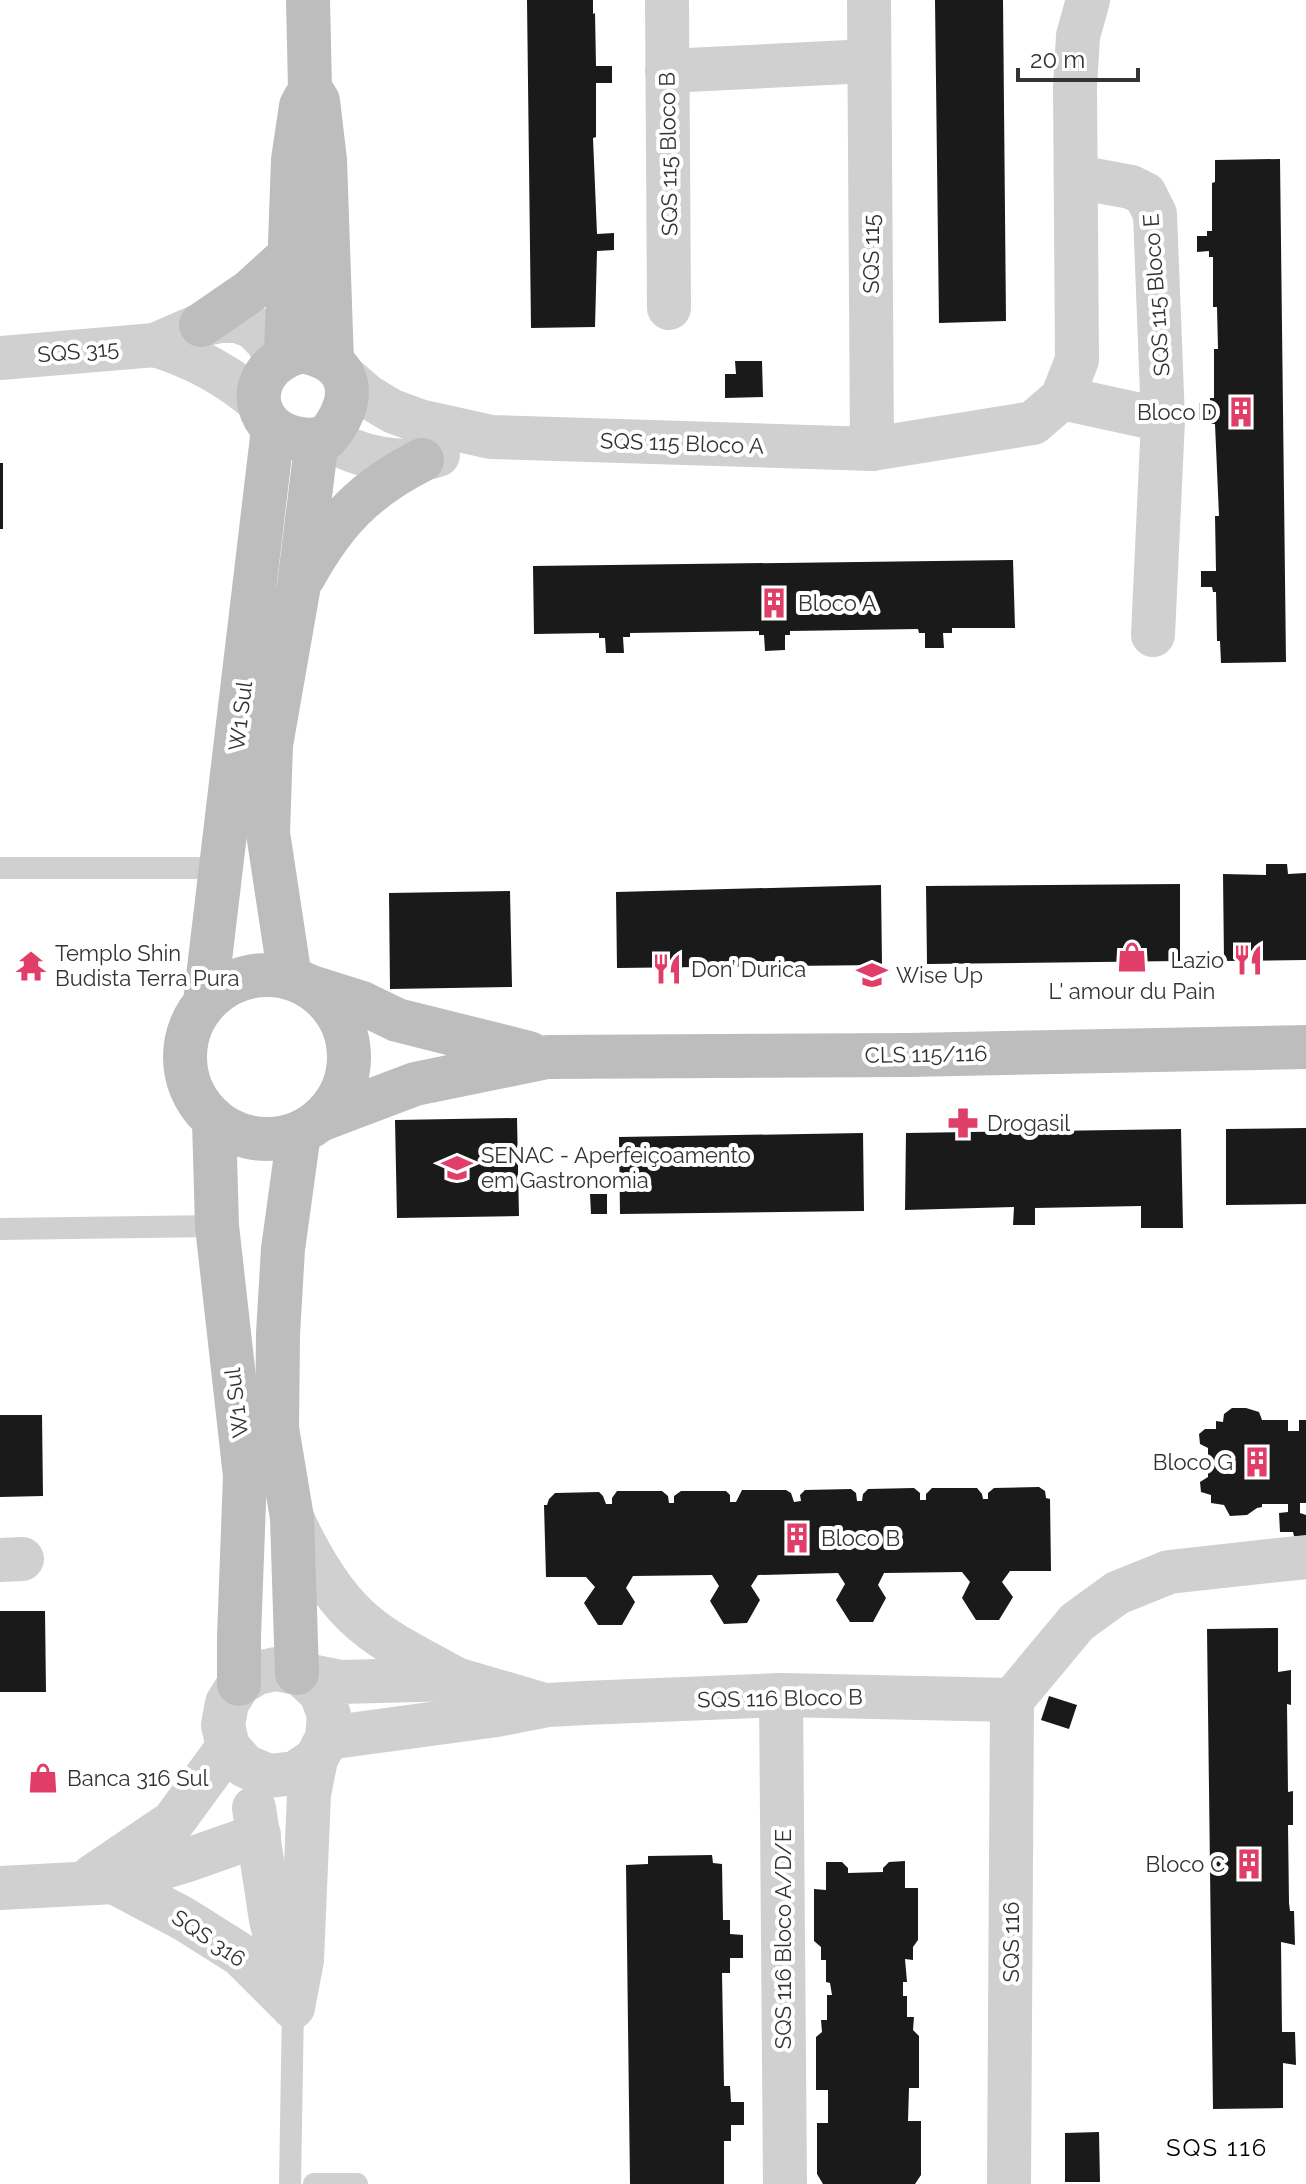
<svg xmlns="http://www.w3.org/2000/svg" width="1306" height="2184" viewBox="0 0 1306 2184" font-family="Raleway,sans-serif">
  <rect width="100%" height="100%" fill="#fff"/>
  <g fill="#1a1a1a">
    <polygon points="527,0 593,0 593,14 595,13 596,66 612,66 612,83 596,83 596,137 593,138 597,234 614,233 614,250 597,251 595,327 531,328"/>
    <polygon points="935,0 1003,0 1006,321 939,323"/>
    <polygon points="1280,159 1286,662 1221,663 1220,641 1217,641 1216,592 1213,592 1212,587 1201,587 1201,571 1216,571 1215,516 1219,516 1215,424 1211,424 1211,420 1199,420 1199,403 1210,403 1210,398 1214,398 1214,349 1218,349 1217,307 1213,307 1213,257 1209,257 1209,251 1197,252 1197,236 1207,236 1207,231 1212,231 1212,183 1215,182 1215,160"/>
    <polygon points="735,361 762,361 763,397 725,398 725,374 736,374"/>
    <rect x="0" y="463" width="3" height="66"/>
    <polygon points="1013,560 1015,628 952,628 952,633 943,633 944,648 925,648 925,633 919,633 918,629 790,631 790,635 785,635 785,650 765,651 764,635 759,635 759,631 630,633 630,637 623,637 624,653 606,653 605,638 599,638 599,633 534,634 533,566"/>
    <polygon points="1266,864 1287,864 1288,874 1306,873 1306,960 1224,961 1223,874 1266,875"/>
    <polygon points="1180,884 1180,961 927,964 926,886"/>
    <polygon points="881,885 882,965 617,968 616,892"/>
    <polygon points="510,891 512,987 390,989 389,893"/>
    <polygon points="517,1118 519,1216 397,1218 395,1120"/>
    <polygon points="1306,1128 1306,1204 1226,1205 1226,1129"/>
    <polygon points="1181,1129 1183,1228 1141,1228 1141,1206 1035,1208 1035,1225 1013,1225 1014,1207 905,1210 906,1133"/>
    <polygon points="863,1133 864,1211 620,1214 619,1137"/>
    <polygon points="590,1194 607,1194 607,1214 591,1214"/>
    <polygon points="1232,1408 1246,1408 1259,1412 1262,1420 1288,1420 1288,1431 1299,1431 1299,1420 1306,1420 1306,1503 1300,1503 1300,1513 1306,1515 1306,1539 1294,1536 1293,1532 1280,1532 1279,1513 1288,1512 1288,1504 1262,1504 1262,1507 1257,1508 1247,1515 1230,1516 1224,1505 1211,1503 1211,1495 1201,1492 1200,1482 1208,1477 1208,1448 1200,1444 1199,1434 1205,1429 1216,1429 1216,1421 1223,1422 1224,1414"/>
    <polygon points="0,1415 42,1415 43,1496 0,1497"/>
    <polygon points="1039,1487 1045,1491 1046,1498 1050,1499 1051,1571 1010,1571 1002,1582 1013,1597 999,1620 976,1620 962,1598 970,1582 962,1572 884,1573 878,1585 886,1598 873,1622 850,1622 836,1600 845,1584 838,1573 758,1575 751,1586 760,1600 747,1623 724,1624 710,1601 719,1586 712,1575 633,1576 626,1588 635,1602 622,1625 598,1625 584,1603 595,1587 586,1577 546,1577 544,1505 547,1505 549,1499 555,1493 599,1492 603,1496 606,1504 612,1504 612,1498 617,1491 662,1491 668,1496 669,1503 674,1503 674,1496 681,1491 726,1491 730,1495 730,1502 736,1502 742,1490 786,1490 791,1493 794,1502 801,1501 800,1495 805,1490 851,1489 856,1493 857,1501 862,1501 863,1494 868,1489 914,1488 920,1493 920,1500 926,1500 926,1494 932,1488 977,1488 982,1494 983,1499 988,1499 988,1493 994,1488"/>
    <polygon points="0,1611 45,1611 46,1692 0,1692"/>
    <polygon points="1278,1628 1278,1672 1291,1670 1291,1705 1287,1704 1288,1792 1293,1791 1293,1825 1288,1825 1289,1903 1290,1911 1294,1911 1295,1945 1281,1942 1282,2032 1295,2032 1296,2065 1283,2063 1283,2108 1213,2109 1207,1629"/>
    <polygon points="1049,1696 1077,1705 1069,1729 1041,1720"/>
    <polygon points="712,1855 713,1863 722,1864 723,1920 730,1920 730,1934 743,1935 743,1958 730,1958 730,1973 722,1973 724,2086 730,2086 731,2102 744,2102 744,2125 731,2125 731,2141 724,2141 724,2184 630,2184 626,1865 648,1864 648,1856"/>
    <polygon points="905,1861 905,1888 918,1888 918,1940 913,1947 913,1960 905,1959 907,1982 903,1982 903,1996 907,1996 907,2017 914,2017 913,2030 919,2036 919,2088 909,2088 908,2121 921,2121 921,2175 915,2184 823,2184 817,2174 817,2123 828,2123 828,2090 816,2090 816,2037 822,2032 821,2020 827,2020 827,1995 832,1995 830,1983 826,1982 826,1960 821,1960 821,1947 814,1941 814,1889 826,1890 826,1862 842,1862 848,1868 848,1873 883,1872 883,1868 889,1862"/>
    <polygon points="1099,2132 1100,2182 1065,2182 1065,2133"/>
  </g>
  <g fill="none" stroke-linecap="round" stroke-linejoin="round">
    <g stroke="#d0d0d0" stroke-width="22">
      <polyline points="0,868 221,868"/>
      <polyline points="0,1229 217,1226"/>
      <polyline points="290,2184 293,2007"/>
      <polyline points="314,2184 357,2184"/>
    </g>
    <g stroke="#d0d0d0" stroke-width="44">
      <polyline points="667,0 669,308"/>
      <polyline points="869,0 872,449"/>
      <polyline points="667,71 869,61"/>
      <polyline points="1077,177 1131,187 1145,194 1155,214 1163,420 1153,635"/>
      <path d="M155,345C196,358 227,375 259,402"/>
      <polyline points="0,358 155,345 201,325 221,321 237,321 253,327 267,341 277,360"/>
      <polyline points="344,376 367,396 392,411 419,421 491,437 872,449 1033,423 1062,398 1163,420"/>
      <polyline points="1062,398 1077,360 1075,87 1078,36 1088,0"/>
      <path d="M326,438C359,457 400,468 438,455"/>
      <path d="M292,1518C308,1553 328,1589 356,1616C384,1643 423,1660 456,1679"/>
      <polyline points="0,1560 22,1559"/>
      <polyline points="304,1677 321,1693 329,1715 327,1738 316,1759 295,1773 269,1776 245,1766 228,1747 223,1725 227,1703 239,1684 257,1673 276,1669 341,1682 456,1679 538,1703"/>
      <polyline points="781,1695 785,2184"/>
      <polyline points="1012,1700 1077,1622 1117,1593 1169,1572 1306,1557"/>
      <polyline points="327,1738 497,1715 548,1705 584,1703 781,1695 1012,1700"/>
      <polyline points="254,1808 271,1920 287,1984"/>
      <polyline points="93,1876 173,1822 228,1747"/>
      <polyline points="114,1882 184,1919 241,1955 293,2007"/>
      <polyline points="0,1888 114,1882 185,1861 259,1835"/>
      <polyline points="293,2007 302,1960 309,1794 316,1759"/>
      <polyline points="1009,2184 1012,1700"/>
    </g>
    <g stroke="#bdbdbd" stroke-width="44">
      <polyline points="308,0 310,88 318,101 325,160 332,362"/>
      <polyline points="201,325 249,292 291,254"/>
      <path d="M302,351C356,361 358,401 326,438C252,452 232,369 302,351Z"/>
      <polyline points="286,355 293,160 301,106 306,97"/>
      <path d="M304,576C335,520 365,489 422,460"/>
      <circle cx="267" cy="1057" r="82"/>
      <polyline points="290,978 268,833 271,745 299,585 317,439"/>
      <polyline points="308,986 362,1003 397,1020 529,1053"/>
      <polyline points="205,1002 273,429"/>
      <polyline points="320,1120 415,1084 547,1057 909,1055 1306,1047"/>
      <polyline points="214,1121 217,1226 245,1476 239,1637 239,1684"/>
      <polyline points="297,1673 292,1518 277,1428 278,1334 283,1249 299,1133"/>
    </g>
  </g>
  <defs>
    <g id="building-bare" transform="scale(2.4)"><path d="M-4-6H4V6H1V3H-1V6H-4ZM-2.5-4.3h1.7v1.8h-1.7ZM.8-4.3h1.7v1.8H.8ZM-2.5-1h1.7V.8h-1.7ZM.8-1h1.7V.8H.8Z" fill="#e03e69" stroke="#fff" stroke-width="2.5" paint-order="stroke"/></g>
    <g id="shop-bare" transform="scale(2.4)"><path d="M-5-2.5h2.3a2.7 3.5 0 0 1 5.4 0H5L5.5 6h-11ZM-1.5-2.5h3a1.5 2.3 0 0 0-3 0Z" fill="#e03e69" stroke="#fff" stroke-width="2.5" paint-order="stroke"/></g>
    <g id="restaurant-bare" transform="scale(2.4)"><path d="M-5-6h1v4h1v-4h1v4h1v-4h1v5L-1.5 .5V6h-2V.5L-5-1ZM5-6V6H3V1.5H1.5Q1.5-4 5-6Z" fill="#e03e69" stroke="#fff" stroke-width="2.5" paint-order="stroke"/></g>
    <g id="temple-bare" transform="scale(2.4)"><path d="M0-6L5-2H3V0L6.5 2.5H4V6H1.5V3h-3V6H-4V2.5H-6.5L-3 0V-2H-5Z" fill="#e03e69" stroke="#fff" stroke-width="2.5" paint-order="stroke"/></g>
    <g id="school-bare" transform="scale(2.4)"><path d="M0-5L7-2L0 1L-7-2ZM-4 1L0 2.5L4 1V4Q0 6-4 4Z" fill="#e03e69" stroke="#fff" stroke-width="2.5" paint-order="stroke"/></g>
    <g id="pharmacy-bare" transform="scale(2.4)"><path d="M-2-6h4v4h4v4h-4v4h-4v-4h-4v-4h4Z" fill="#e03e69" stroke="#fff" stroke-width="2.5" paint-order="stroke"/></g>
    <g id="university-bare" transform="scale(2.4)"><path d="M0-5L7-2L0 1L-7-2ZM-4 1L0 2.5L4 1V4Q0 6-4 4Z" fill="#e03e69" stroke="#fff" stroke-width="2.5" paint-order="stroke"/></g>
  </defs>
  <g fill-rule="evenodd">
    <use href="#building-bare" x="1241" y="412"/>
    <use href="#building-bare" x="774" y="603"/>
    <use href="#shop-bare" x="1132" y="957"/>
    <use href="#restaurant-bare" x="1248" y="960"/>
    <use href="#temple-bare" x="31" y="966"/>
    <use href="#restaurant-bare" x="667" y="969"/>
    <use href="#school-bare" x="872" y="975"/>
    <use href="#pharmacy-bare" x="963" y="1123"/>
    <use href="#university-bare" x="457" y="1168"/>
    <use href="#building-bare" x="1257" y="1462"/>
    <use href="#building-bare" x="797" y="1538"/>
    <use href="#shop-bare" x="43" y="1778"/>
    <use href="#building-bare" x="1249" y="1864"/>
  </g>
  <g text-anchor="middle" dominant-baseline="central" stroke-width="8" stroke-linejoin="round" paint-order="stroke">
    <g font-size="22" fill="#333" stroke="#fff">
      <text transform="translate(668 154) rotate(-91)">SQS 115 Bloco B</text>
      <text transform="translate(871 254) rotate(-90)">SQS 115</text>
      <text transform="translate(1156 295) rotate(-94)">SQS 115 Bloco E</text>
      <text transform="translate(78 351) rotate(-5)">SQS 315</text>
      <text transform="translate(682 443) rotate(2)">SQS 115 Bloco A</text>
      <text transform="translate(240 716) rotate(-83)">W1 Sul</text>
      <text transform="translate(926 1054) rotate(-1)">CLS 115/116</text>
      <text transform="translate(236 1403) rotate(-97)">W1 Sul</text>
      <text transform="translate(780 1698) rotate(-1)">SQS 116 Bloco B</text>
      <text transform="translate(209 1938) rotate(34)">SQS 316</text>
      <text transform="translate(783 1939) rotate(-90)">SQS 116 Bloco A/D/E</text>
      <text transform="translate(1011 1942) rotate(-90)">SQS 116</text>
    </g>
    <g font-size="22" fill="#333" stroke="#fff" text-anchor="start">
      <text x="1217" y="412" text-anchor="end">Bloco D</text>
      <text x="798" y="603">Bloco A</text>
      <text x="55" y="953">Templo Shin<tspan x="55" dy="25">Budista Terra Pura</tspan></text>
      <text x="1224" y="960" text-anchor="end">Lazio</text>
      <text x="691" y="969">Don’ Durica</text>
      <text x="896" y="975">Wise Up</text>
      <text x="1132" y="991" text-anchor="middle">L' amour du Pain</text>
      <text x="987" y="1123">Drogasil</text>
      <text x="481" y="1155">SENAC - Aperfeiçoamento<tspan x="481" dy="25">em Gastronomia</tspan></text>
      <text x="1233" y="1462" text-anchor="end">Bloco G</text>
      <text x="821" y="1538">Bloco B</text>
      <text x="67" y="1778">Banca 316 Sul</text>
      <text x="1225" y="1864" text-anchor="end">Bloco C</text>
    </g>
    <g font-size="24" letter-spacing="2" fill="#000" stroke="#fff">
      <text x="1217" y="2147">SQS 116</text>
    </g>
  </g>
  <path d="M1018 68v12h120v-12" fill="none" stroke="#333333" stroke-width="4"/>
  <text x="1030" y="68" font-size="24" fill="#333333" stroke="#ffffff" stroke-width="6" paint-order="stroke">20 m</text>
</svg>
